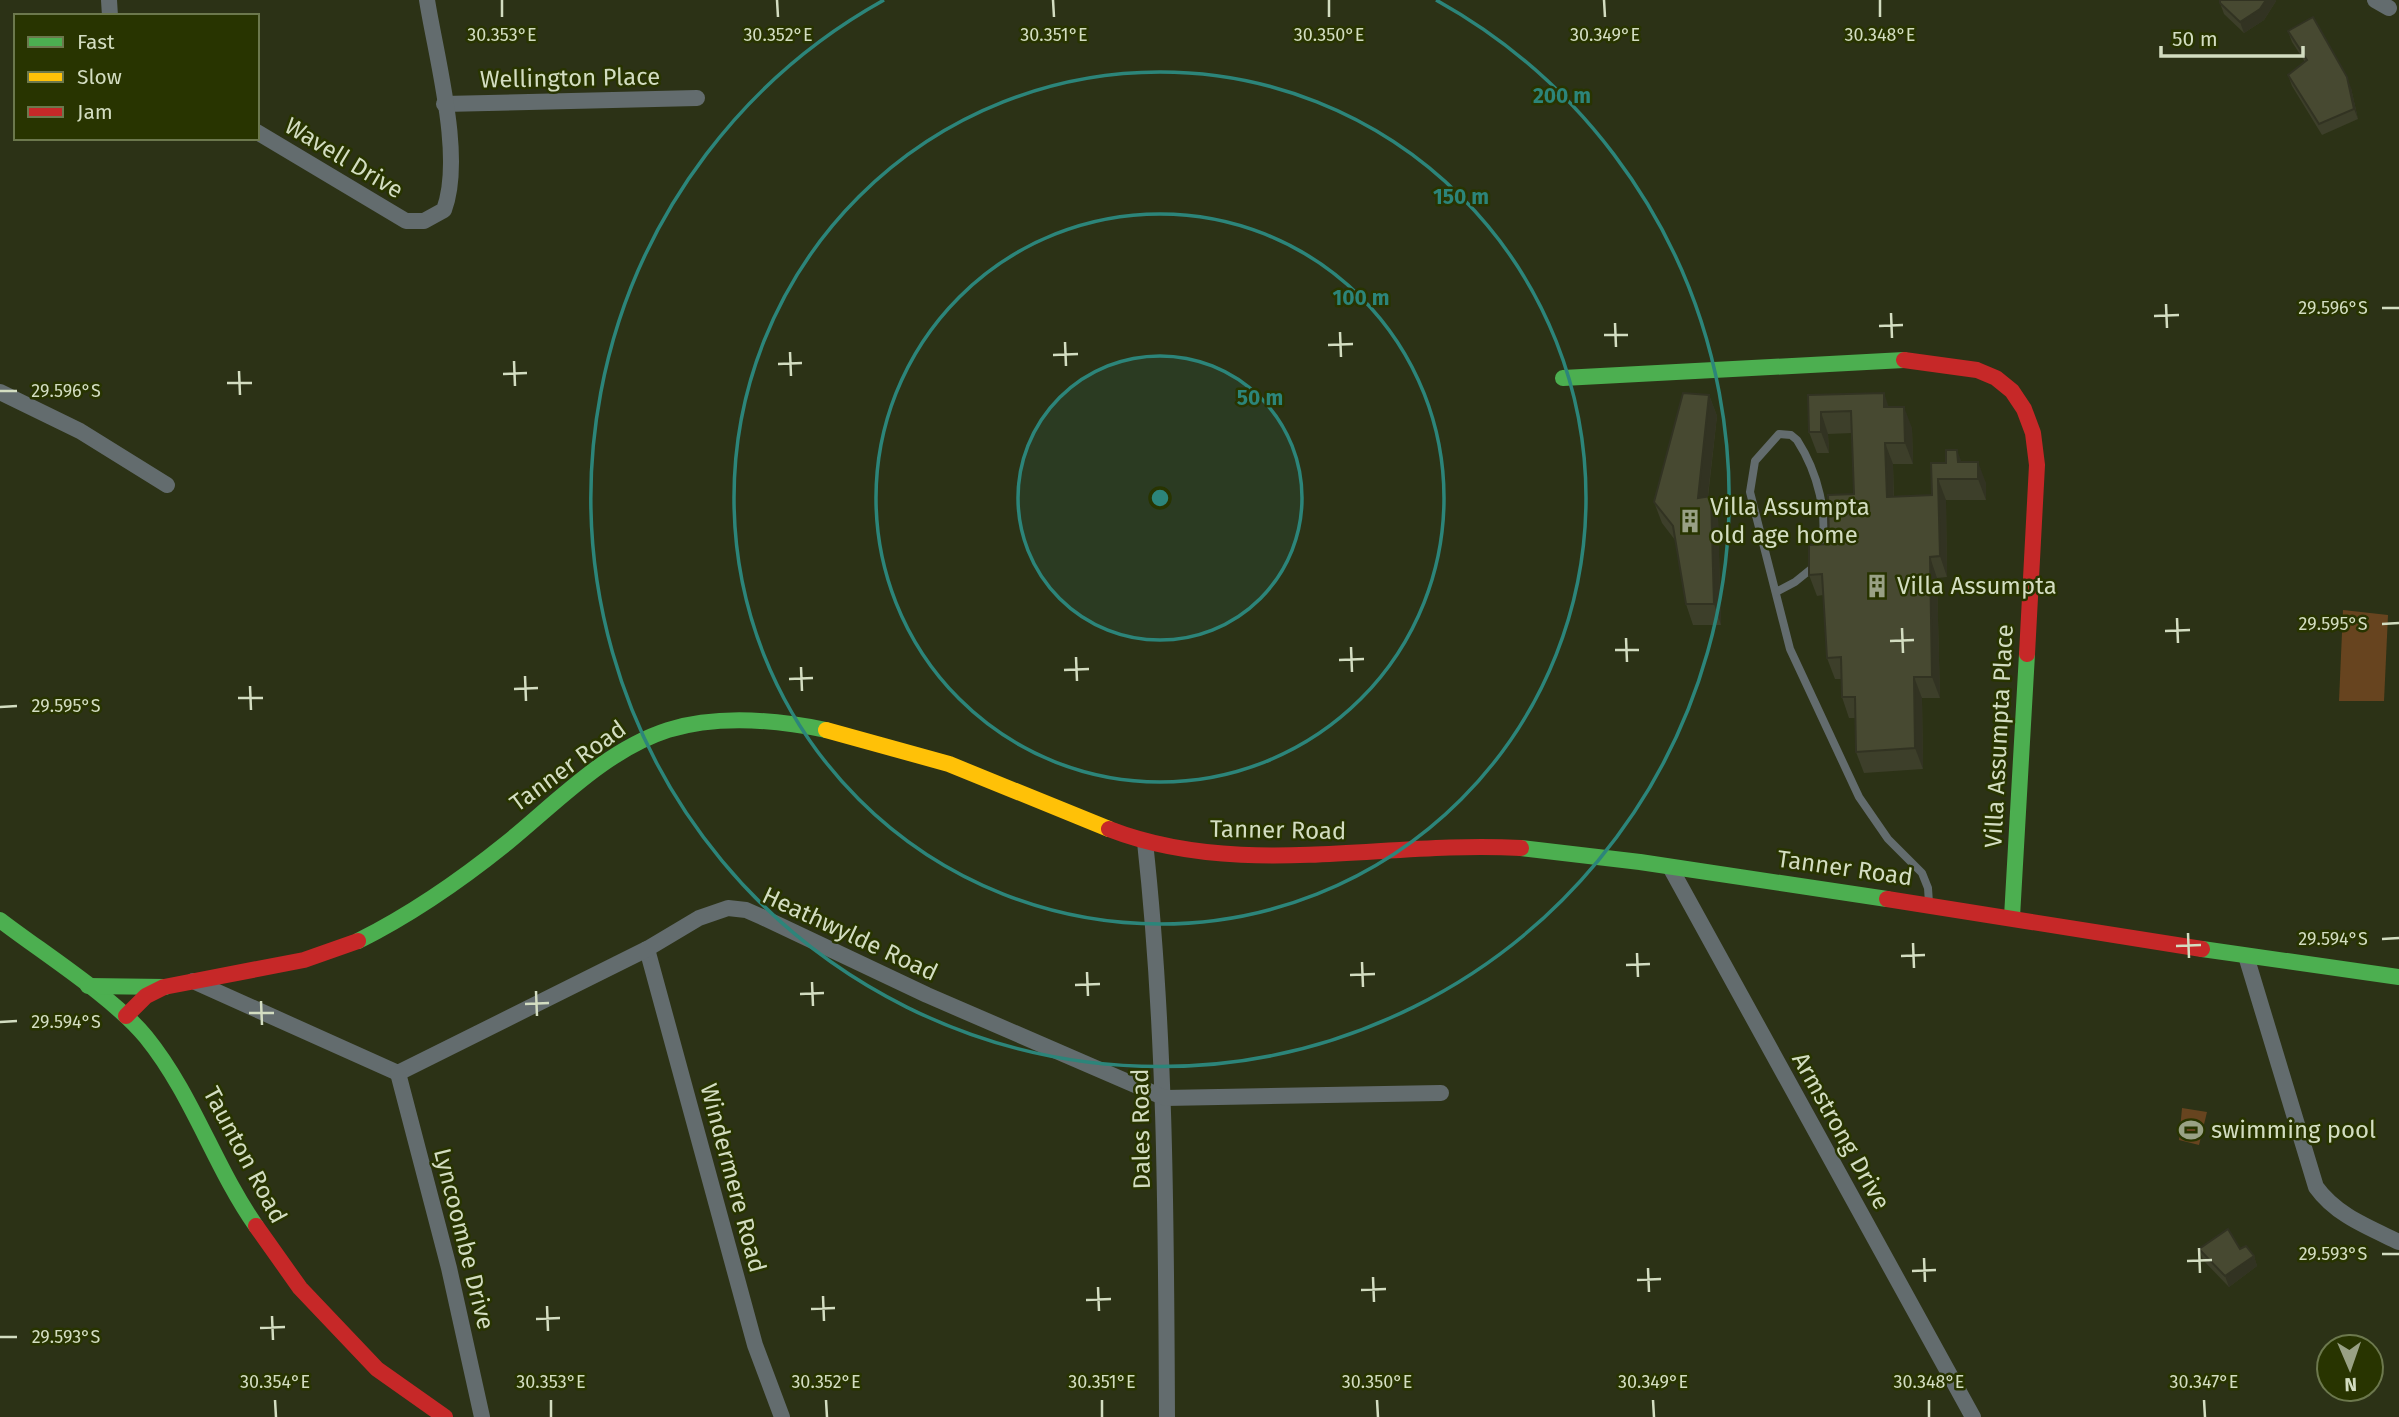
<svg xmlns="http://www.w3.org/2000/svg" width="2399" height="1417" viewBox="0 0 2399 1417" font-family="'Fira Sans',sans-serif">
  <rect width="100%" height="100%" fill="#2c3216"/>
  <g fill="#67441f">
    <polygon points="2343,610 2388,615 2384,701 2339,701"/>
    <polygon points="2182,1108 2207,1112 2199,1145 2179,1140"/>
  </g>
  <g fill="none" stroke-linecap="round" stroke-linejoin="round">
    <g stroke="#636c6e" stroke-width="8">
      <path d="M1820,553C1830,516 1817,471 1797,440L1791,435L1779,434L1755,461L1750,492L1790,649L1859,797L1888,839L1922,873L1928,888L1929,903"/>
      <polyline points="1776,592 1795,582 1816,565"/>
    </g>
    <g stroke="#636c6e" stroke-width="16">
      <polyline points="109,0 110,16"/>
      <polyline points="2375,0 2389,8"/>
      <polyline points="444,104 697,98"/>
      <path d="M257,132L406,221H424L444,210C464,157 436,57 427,0"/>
      <polyline points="0,392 80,431 167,485"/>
      <path d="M1145,842C1166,1033 1166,1225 1167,1417"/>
      <polyline points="1670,867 1973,1417"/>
      <polyline points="647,949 755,1345 782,1417"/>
      <path d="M2246,956L2316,1187C2336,1215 2368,1227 2399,1242"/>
      <polyline points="193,981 398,1073 647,949 699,918 728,908 746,910 762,917 927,995 1165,1098 1441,1093"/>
      <polyline points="398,1073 449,1268 482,1417"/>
    </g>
    <g stroke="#4caf50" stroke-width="16">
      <polyline points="1563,378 1904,360"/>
      <polyline points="1521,848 1640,862 1887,899"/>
      <polyline points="2012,917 2027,654"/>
      <path d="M0,920C43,953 113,997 146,1037C193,1095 214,1166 256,1226"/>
      <path d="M358,941C412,914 461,880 508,842C558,801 606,750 668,730C717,715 777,720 826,730"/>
      <polyline points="2202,949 2399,977"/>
      <polyline points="88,986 165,987"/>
    </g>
    <polyline stroke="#ffc107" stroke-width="16" points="826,730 949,764 1109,829"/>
    <g stroke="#c62828" stroke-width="16">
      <polyline points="1904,360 1977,370 1996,378 2012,391 2024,409 2033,433 2037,465 2027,654"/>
      <path d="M1109,829C1240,880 1384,840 1521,848"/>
      <polyline points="1887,899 2202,949"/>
      <polyline points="126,1016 146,996 164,987 304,960 358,941"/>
      <polyline points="256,1226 300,1288 377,1369 445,1417"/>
    </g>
  </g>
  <g fill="#3d3f2a">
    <polygon points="2276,1 2264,20 2244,33 2224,14 2220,3"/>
    <polygon points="2288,31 2351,88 2358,119 2322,135 2292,86 2288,75 2305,62 2292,42"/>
    <polygon points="1709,395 1717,416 1708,497 1711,496 1718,517 1721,625 1693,625 1686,604 1675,540 1662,523 1654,502"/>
    <polygon points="1808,395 1889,407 1912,428 1913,464 1893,464 1894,496 1932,495 1931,463 1962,462 1986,483 1986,500 1946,500 1947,577 1937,578 1940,698 1922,698 1923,769 1864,773 1856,752 1856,718 1849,718 1842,697 1841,679 1835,679 1827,658 1823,595 1817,596 1809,575 1829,544 1854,494 1852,433 1828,434 1829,453 1817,453 1809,432"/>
    <polygon points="2199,1249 2240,1249 2254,1256 2257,1266 2229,1287 2203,1260"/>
  </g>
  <g fill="#323322">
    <polygon points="2266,0 2276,0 2276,1 2264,20 2244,33 2240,22"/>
    <polygon points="2347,77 2351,88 2358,119 2354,109"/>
    <polygon points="1884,393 1891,414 1884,407"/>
    <polygon points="1709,395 1717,416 1705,519 1698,498"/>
    <polygon points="1904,407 1912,428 1913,464 1905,443"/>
    <polygon points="1821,412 1828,434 1829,453 1821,432"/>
    <polygon points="1885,443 1893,464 1894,518 1887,497"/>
    <polygon points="1957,450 1965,471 1958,462"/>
    <polygon points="1978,462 1986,483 1986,500 1978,479"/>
    <polygon points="1938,479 1946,500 1947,577 1940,556"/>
    <polygon points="1711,496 1718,517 1721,625 1714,604"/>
    <polygon points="1930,557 1937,578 1940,698 1932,677"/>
    <polygon points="1914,677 1922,698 1923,769 1915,748"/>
    <polygon points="2254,1256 2257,1266 2229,1287 2225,1276"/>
  </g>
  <g fill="#474931" stroke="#323322" stroke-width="2">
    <polygon points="2220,0 2266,0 2260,9 2240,22 2220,3"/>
    <polygon points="2313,17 2347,77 2354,109 2319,124 2288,75 2307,60 2288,31"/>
    <polygon points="1683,393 1709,395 1698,498 1711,496 1714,604 1686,604 1673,526 1654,502"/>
    <polygon points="1884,393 1884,407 1904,407 1905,443 1885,443 1887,497 1932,495 1931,463 1946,463 1946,450 1957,450 1958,462 1978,462 1978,479 1938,479 1940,556 1930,557 1932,677 1914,677 1915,748 1856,752 1855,697 1842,697 1841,657 1827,658 1822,574 1809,575 1809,545 1829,544 1828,495 1854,494 1851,411 1821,412 1821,432 1809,432 1808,395"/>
    <polygon points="2228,1229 2240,1249 2246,1246 2254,1256 2225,1276 2199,1249"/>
  </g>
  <path fill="none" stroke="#d3ddc1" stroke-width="2.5" d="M502,0V17M777,0L778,17M1053,0L1054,17M1329,0V17M1604,0L1605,17M1880,0V17M2166,304L2167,328M2382,308H2399M1891,313L1892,338M2154,316L2179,315M1615,323L1616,347M1879,326L1903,325M1340,332L1341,357M1604,335H1628M1065,342L1066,366M1328,345L1353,344M790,352L791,376M1053,355L1078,354M514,361L515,386M778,364L802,363M239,371L240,395M503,374L527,373M227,383H252M0,391H17M2177,618L2178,643M2382,624L2399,623M1902,628L1903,653M2165,631L2190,630M1626,638L1627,662M1890,641L1914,640M1351,647L1352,672M1615,650H1639M1076,657L1077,681M1339,660L1364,659M801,667L802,691M1064,670L1089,669M525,676L526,701M789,679L813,678M250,686L251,710M514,689L538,688M238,698H263M0,707L17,706M2188,933L2189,958M2382,939L2399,938M1913,943L1914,968M2176,946L2201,945M1637,953L1638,977M1901,956L1925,955M1362,962L1363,987M1626,965L1650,964M1087,972L1088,996M1350,975L1375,974M812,982L813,1006M1075,985L1100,984M536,991L537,1016M800,994L824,993M261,1001L262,1025M525,1004L549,1003M249,1013H274M0,1022L17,1021M2199,1248L2200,1273M2382,1254H2399M1924,1258L1925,1282M2187,1261L2212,1260M1648,1268L1649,1292M1912,1271L1936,1270M1373,1277L1374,1302M1637,1280L1661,1279M1098,1287L1099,1311M1361,1290L1386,1289M823,1296L824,1321M1086,1300L1111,1299M547,1306L548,1331M811,1309L835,1308M272,1316L273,1340M536,1319L560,1318M260,1328L285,1327M0,1337H17M275,1400L276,1417M551,1400V1417M826,1400L827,1417M1102,1400V1417M1377,1400L1378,1417M1653,1400L1654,1417M1929,1400V1417M2204,1400L2205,1417"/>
  <circle cx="1160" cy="498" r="142" fill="#2c857a" fill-opacity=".12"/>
  <g fill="none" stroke="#2c857a" stroke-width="3.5">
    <circle cx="1160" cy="498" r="142"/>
    <circle cx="1160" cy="498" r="284"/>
    <circle cx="1160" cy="498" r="426"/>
    <path d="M1436 0A569 569 0 1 1 884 0"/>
  </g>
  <defs>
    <g id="building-bare" transform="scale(1.89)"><path d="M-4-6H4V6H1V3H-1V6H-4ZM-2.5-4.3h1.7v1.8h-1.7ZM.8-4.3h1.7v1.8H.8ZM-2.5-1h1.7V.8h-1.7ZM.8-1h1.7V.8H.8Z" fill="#99a185" stroke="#283400" stroke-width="2.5" paint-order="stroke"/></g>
    <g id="stadium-bare" transform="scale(1.89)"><path d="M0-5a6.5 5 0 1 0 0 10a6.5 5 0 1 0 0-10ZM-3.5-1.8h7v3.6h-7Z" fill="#99a185" stroke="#283400" stroke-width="2.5" paint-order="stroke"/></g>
  </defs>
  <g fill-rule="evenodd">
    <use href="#building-bare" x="1690" y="521"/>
    <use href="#building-bare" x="1877" y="586"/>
    <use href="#stadium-bare" x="2191" y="1130"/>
  </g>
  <g text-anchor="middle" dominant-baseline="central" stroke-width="5" stroke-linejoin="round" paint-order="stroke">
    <g font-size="24" fill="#d3ddc1" stroke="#283400">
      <text transform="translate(570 78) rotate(-1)">Wellington Place</text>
      <text transform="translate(344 158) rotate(31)">Wavell Drive</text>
      <text transform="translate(1999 736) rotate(-87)">Villa Assumpta Place</text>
      <text transform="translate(568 766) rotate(-36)">Tanner Road</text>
      <text transform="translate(1278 830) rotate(1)">Tanner Road</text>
      <text transform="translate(1845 868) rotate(8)">Tanner Road</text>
      <text transform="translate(850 934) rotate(25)">Heathwylde Road</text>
      <text transform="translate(1141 1129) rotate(-91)">Dales Road</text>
      <text transform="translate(1841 1131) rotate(61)">Armstrong Drive</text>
      <text transform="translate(245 1155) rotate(62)">Taunton Road</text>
      <text transform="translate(733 1178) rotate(75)">Windermere Road</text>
      <text transform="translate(464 1239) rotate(76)">Lyncoombe Drive</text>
    </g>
    <g font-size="24" fill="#d3ddc1" stroke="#283400" text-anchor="start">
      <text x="1710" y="507">Villa Assumpta<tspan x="1710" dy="28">old age home</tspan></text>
      <text x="1897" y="586">Villa Assumpta</text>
      <text x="2211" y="1130">swimming pool</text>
    </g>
  </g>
  <g font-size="18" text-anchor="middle" fill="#d3ddc1" stroke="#283400" stroke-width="5" stroke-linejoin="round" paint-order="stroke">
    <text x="502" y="41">30.353°E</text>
    <text x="778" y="41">30.352°E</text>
    <text x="1054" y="41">30.351°E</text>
    <text x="1329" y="41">30.350°E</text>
    <text x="1605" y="41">30.349°E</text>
    <text x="1880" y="41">30.348°E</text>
    <text x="2333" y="314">29.596°S</text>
    <text x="66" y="397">29.596°S</text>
    <text x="2333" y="630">29.595°S</text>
    <text x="66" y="712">29.595°S</text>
    <text x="2333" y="945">29.594°S</text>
    <text x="66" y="1028">29.594°S</text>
    <text x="2333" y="1260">29.593°S</text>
    <text x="66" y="1343">29.593°S</text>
    <text x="275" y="1388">30.354°E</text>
    <text x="551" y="1388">30.353°E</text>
    <text x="826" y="1388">30.352°E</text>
    <text x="1102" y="1388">30.351°E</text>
    <text x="1377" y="1388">30.350°E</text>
    <text x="1653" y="1388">30.349°E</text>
    <text x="1929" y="1388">30.348°E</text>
    <text x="2204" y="1388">30.347°E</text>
  </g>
  <circle cx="1160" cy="498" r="10" fill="#2c857a" stroke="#283400" stroke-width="3.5"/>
  <g font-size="21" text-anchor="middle" font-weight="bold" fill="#2c857a" stroke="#283400" stroke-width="5" stroke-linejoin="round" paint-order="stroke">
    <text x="1562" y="103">200 m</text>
    <text x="1461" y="204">150 m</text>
    <text x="1361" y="305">100 m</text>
    <text x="1260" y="405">50 m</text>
  </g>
  <rect x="14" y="14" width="245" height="126" fill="#283400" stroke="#6c784d" stroke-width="2"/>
  <rect x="28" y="37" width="35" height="10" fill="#4caf50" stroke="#6c784d" stroke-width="2"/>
  <text x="77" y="49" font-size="21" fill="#d3ddc1">Fast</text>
  <rect x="28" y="72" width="35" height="10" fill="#ffc107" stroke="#6c784d" stroke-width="2"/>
  <text x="77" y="84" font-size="21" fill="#d3ddc1">Slow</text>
  <rect x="28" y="107" width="35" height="10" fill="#c62828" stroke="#6c784d" stroke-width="2"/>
  <text x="77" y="119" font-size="21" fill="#d3ddc1">Jam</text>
  <g transform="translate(2350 1368) rotate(178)"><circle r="33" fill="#283400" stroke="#6c784d" stroke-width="2"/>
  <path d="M0-5L12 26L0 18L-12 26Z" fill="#99a185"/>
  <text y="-10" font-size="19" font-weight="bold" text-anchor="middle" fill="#d3ddc1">N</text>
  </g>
  <path d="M2161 46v10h142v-10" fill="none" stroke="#d3ddc1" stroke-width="3.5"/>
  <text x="2172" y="46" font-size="21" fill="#d3ddc1" stroke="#283400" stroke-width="5" paint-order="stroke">50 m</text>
</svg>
